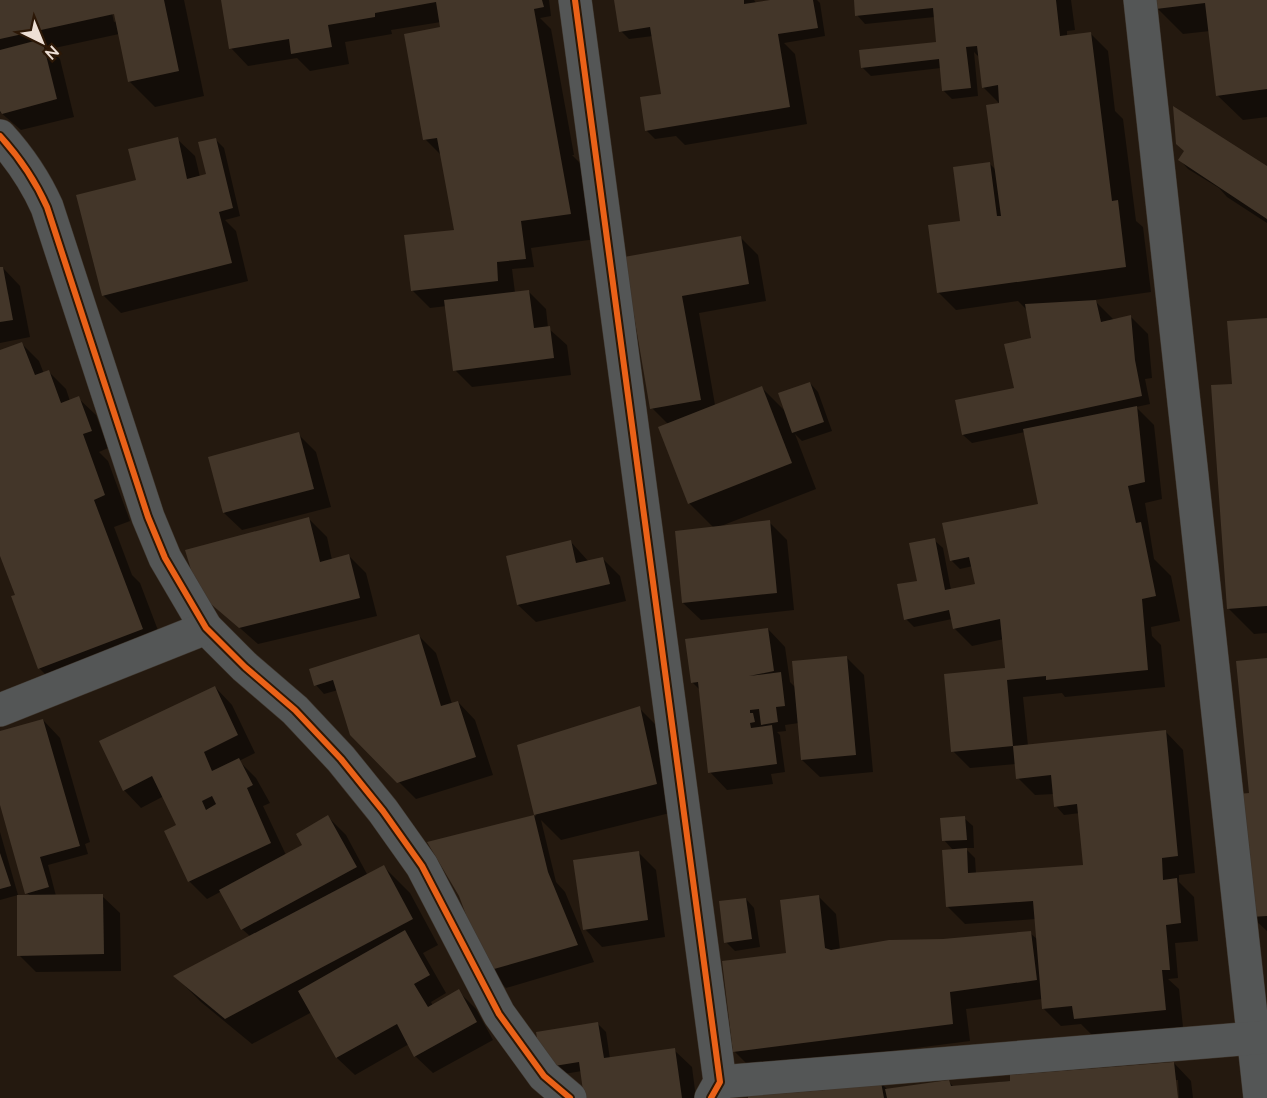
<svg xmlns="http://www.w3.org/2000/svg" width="1267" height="1098" viewBox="0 0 1267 1098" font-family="'Nunito Sans',sans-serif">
  <rect width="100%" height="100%" fill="#24190f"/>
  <g fill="#0007">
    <polygon points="0,0 109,0 114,22 117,21 112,0 184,0 204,96 155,107 129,81 119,34 50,49 60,59 74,117 21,130 0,112"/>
    <polygon points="223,0 549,0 551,16 540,18 551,29 574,155 572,155 582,165 596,239 531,248 534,267 512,269 515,293 528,291 546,309 548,328 567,345 571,375 472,387 455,370 447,306 430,308 412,290 456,230 442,156 425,139 443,28 441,22 391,30 392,34 345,42 349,64 310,71 297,58 248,66 231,48"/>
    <polygon points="616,0 754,0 757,4 779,0 817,0 820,3 825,36 784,43 795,54 807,124 685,145 676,136 655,139 647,131 662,95 653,36 629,39 621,31"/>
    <polygon points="855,0 1071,0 1075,30 1067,31 1067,37 1091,34 1108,51 1115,111 1123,119 1136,221 1143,227 1151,292 1094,300 1113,319 1131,317 1148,334 1152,378 1145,379 1150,404 1136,407 1154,425 1162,499 1145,503 1154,559 1171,576 1180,621 1151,627 1152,636 1161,645 1165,687 1065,697 1062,693 1023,697 1028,746 1166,732 1183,750 1195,873 1179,875 1179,882 1194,897 1198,941 1175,943 1178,978 1168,979 1179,989 1183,1027 1093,1036 1081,1024 1061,1026 1043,1008 1042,999 966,1009 970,1041 752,1069 734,1051 819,897 836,914 840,950 1030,933 1037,939 1036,919 965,924 948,907 953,850 944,840 964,818 973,826 974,848 965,848 975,858 976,874 1085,866 1080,813 1064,815 1056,806 1054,794 1035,795 1018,778 1016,764 970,768 953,751 1007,669 1004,639 972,646 954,628 952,619 914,627 906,619 934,540 943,548 951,590 978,585 973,566 960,569 951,560 1040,505 1025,432 972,443 963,435 1015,388 1033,339 1026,309 1018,301 956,310 938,292 962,222 990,164 996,170 1001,105 983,87 980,58 974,52 978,96 952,99 943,90 941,68 871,76 862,67 938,44 935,17 865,24 857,15"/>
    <polygon points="1157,0 1267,0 1267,117 1243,120 1217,95 1210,31 1183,34 1158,9"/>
    <polygon points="177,139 195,156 200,177 208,175 216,140 224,148 240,216 225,220 236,231 248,281 121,313 104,296 78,196 138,181"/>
    <polygon points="1180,160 1267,168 1267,223 1227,197 1219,188 1188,169"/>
    <polygon points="740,237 758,255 766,301 699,313 715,405 761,387 787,413 810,383 818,392 832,431 802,441 795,434 816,489 721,526 769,522 787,540 794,610 701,620 683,603 714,528 689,503 668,424 652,408 625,258"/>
    <polygon points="3,268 20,286 30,337 0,343 0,269"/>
    <polygon points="1267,319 1267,633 1254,634 1228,608 1234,385"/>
    <polygon points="22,344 39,361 44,374 49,372 66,389 70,401 78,398 96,415 108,448 99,452 108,461 130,521 114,527 132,575 140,583 167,654 65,694 39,668 17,595 0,552 0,352"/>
    <polygon points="298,434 316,452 331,507 242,530 224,513"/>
    <polygon points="309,519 327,537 332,560 349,556 366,573 377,616 258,644 199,592"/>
    <polygon points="571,542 589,562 602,558 620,576 626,601 536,622 518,605"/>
    <polygon points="768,629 785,647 790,682 796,688 846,657 864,675 873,772 820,777 802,760 799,723 785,725 786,731 777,732 780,735 785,772 771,774 773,784 727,790 710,772 700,690 692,682"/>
    <polygon points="419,636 436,653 452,704 458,702 475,720 493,775 416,799 351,734 338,690 324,694 316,685"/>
    <polygon points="1267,659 1267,931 1252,917 1251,795"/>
    <polygon points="215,687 232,705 255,753 239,761 256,778 270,803 263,806 286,855 304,845 328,817 346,835 368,876 384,867 410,893 438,945 423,953 446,993 431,1002 433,1006 458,991 476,1009 493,1040 433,1073 415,1056 409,1044 355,1075 337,1058 312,1012 252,1044 201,1002 176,977 251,937 242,929 222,891 207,899 189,881 178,826 164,796 141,808 124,790"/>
    <polygon points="639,708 665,734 682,810 561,840 541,820 556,882 565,892 594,962 506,988 489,970 461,895 429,843 536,816 518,746"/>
    <polygon points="43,720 60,738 90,842 85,844 88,854 48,865 56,896 102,896 120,913 121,971 36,972 19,955 31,896 27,893 0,800 0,733"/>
    <polygon points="0,832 18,895 0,900"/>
    <polygon points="638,852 656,870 665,937 602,947 585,929"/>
    <polygon points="746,899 754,908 760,947 735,951 726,942"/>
    <polygon points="598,1024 606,1032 610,1059 674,1050 692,1067 696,1098 586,1098 582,1071 552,1076 543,1068"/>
    <polygon points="1174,1063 1191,1081 1193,1098 1179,1098 1178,1080 1175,1080 1176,1098 746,1098 825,1092 881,1083 888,1090 949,1082 954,1087"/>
  </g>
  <g fill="#433629" fill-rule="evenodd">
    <polygon points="0,0 164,0 179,71 128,82 114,14 0,39"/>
    <polygon points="221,0 542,0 544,7 534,9 571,214 521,221 526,259 497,262 498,281 411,291 404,235 454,230 437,138 423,140 404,34 440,27 436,2 375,13 375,17 328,25 332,47 291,54 289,39 229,49"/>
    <polygon points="614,0 744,0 744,4 770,0 813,0 818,28 778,34 790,107 645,131 640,97 661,94 650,27 619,32"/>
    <polygon points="854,0 1056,0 1060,36 1091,32 1112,201 1118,200 1126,267 937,293 928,225 960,221 953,167 990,162 997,216 1001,216 986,105 999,103 998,85 982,88 977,46 966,47 971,88 942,91 939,59 861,68 859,50 936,42 933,8 855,16"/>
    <polygon points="1155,0 1267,0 1267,89 1216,96 1205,3 1156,9"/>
    <polygon points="42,39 57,99 2,114 0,111 0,50"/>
    <polygon points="1173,106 1267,166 1267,219 1178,160 1184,151 1176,144"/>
    <polygon points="178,137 187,179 206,174 198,142 216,138 233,208 219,212 232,263 102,296 76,195 136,180 128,149"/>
    <polygon points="741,236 749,284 682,296 701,400 650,409 624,257"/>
    <polygon points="0,267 3,267 13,320 0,322"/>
    <polygon points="529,290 534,328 550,326 554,358 453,371 444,300"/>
    <polygon points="1096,300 1101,322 1131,315 1135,360 1142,396 962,435 955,400 1014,388 1004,344 1031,338 1025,304"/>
    <polygon points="1267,318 1267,606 1227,609 1211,385 1232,384 1227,321"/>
    <polygon points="22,342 35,375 49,370 61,403 79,396 92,431 83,434 105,495 94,500 143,629 38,669 11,596 15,595 0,556 0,350"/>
    <polygon points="810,382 824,422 792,433 778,393"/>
    <polygon points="762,386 792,463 688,504 658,427"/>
    <polygon points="1137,406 1145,482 1128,486 1136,523 1141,522 1156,596 1142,599 1148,670 1046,680 1046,676 1007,680 1013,746 1166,730 1178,856 1162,858 1163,880 1177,878 1181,923 1166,925 1170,970 1162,970 1166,1010 1074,1019 1072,1006 1042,1009 1033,901 946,907 942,850 967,848 968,873 1083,865 1077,804 1054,807 1051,775 1016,779 1013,746 951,752 944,674 1005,668 1000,619 953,629 949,610 904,620 897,584 917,581 909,543 935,538 945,590 975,584 969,557 950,561 942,523 1038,504 1023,429"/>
    <polygon points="299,432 314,489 223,513 208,457"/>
    <polygon points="309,517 320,562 349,554 360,598 239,628 198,593 185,550"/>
    <polygon points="770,520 777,593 682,603 675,531"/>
    <polygon points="571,540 576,563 603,557 610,584 517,605 506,556"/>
    <polygon points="768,628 774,671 749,676 781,672 785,706 776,707 778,722 761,725 759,709 750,710 750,713 753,713 755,722 750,723 751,728 772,725 777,764 708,773 698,682 691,683 685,639"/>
    <polygon points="419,634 441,706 458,701 476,757 397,783 350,735 333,680 314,686 309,669"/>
    <polygon points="847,656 856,755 801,760 792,661"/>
    <polygon points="1267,658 1267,916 1251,917 1238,794 1249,793 1236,661"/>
    <path d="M215,686L238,735L204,752L212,771L239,758L253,785L247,788L271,843L188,882L164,831L176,825L152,776L123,791L99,741ZM212,796L216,804L206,810L202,801Z"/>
    <polygon points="640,706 657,784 534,815 548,872 578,945 487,971 459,896 427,842 534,815 517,745"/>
    <polygon points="43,719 80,846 40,857 49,887 25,894 0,805 0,731"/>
    <polygon points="328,815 357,867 241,930 219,890 302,845 296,834"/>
    <polygon points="965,816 967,840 942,841 940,818"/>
    <polygon points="639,851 648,920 583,930 573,860"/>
    <polygon points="0,853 11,886 0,889"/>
    <polygon points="384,865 413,919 225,1019 173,976"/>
    <polygon points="103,894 104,954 17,956 17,895"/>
    <polygon points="819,895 825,948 831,950 889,940 943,939 1031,931 1037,980 950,992 953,1024 733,1052 722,961 786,953 780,900"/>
    <polygon points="746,898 752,939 724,943 719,901"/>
    <polygon points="405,930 430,975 414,984 428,1007 459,989 477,1022 414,1057 397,1024 336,1058 298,991"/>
    <polygon points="598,1022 604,1058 675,1048 682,1098 584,1098 579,1062 542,1068 536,1032"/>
    <polygon points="1174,1062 1178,1098 887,1098 885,1089 949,1080 951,1086 1010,1081 1010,1075"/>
    <polygon points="881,1082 884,1098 748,1098 748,1096 825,1090"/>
  </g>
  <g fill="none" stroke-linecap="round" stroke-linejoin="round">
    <g stroke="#3e352c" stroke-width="34">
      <g id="minor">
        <polyline points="575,0 720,1082 711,1098"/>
        <polyline points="1140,0 1260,1098"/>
        <path d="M0,136C20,158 35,180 47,207L148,517L165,558L206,628L245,667L295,710L341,759L383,811L422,866L499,1014L544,1076L570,1098"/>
        <polyline points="0,710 206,628"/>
        <polyline points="720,1082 1267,1037"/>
      </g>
    </g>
    <use href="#minor" stroke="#545656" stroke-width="33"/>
    <g stroke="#2c1807" stroke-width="10">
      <g id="cycleway">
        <polyline points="575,0 720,1082 711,1098"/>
        <path d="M0,136C20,158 35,180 47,207L148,517L165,558L206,628L245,667L295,710L341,759L383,811L422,866L499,1014L544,1076L570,1098"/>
      </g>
    </g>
    <use href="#cycleway" stroke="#ea6118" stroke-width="6"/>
  </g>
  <g transform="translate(42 42) rotate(137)" stroke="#2c1807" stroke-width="4.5" paint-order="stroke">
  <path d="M0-4.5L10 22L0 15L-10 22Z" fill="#eddfd5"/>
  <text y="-9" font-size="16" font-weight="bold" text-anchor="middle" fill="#eddfd5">N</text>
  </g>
</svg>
